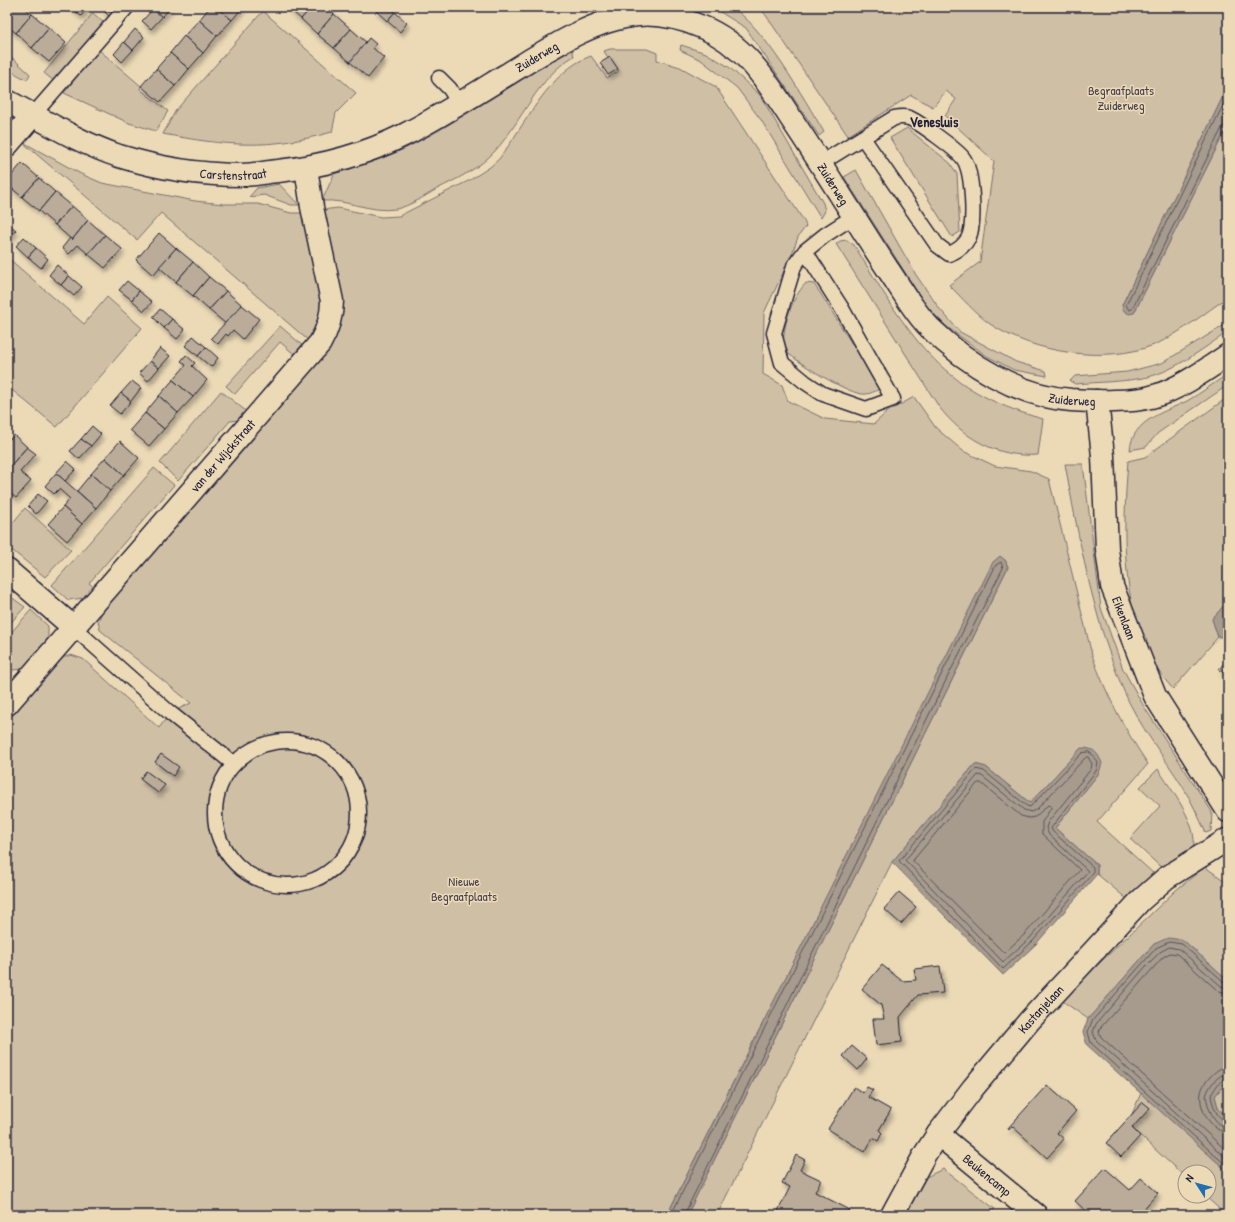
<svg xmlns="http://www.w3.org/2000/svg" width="1235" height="1222" viewBox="0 0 1235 1222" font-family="'Patrick Hand',sans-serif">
  <defs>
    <filter id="shadow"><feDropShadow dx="2.5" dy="4.5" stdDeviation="2" flood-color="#0004"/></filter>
  </defs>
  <rect width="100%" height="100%" fill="#ecdab7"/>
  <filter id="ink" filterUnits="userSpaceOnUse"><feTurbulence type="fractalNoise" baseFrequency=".025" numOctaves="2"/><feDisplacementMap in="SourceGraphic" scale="8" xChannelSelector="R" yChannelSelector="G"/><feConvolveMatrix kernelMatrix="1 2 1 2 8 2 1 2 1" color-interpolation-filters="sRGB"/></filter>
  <g filter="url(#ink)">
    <g fill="#cfbfa5" stroke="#787070">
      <path d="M712,7C717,7 725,6 730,7C760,20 806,102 824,132L819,136L746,28Z"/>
      <path d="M758,7H1228V86L1122,305L1134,313L1228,125V297C1206,312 1178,335 1154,345C1105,364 1033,353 990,324C975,313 962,298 949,285L980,262L994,161L945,116L956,99L946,91L933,107L911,95L848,136L765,14Z"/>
      <path d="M263,11L356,93L336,113L332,132C269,150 226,146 163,134L176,110Z"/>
      <polygon points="93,13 106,25 55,82 44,73"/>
      <polygon points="681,45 706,53 729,67 760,95 823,203 825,211 821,218 761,120 737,88 701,60 680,50"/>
      <polygon points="98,49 141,86 140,89 168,111 156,131 129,123 64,93"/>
      <path d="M610,49H647L657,53V60L680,67L716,87L804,221L806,226L798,237L792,254L764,313L763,374L782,385L788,401L825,419L874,424L887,412L914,397L936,428L963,451L995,466L1031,471L1049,479L1092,655C1106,694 1124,729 1148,764L1097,822L1154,874L1128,900L1097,874V865L1055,828L1099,773L1081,748L1030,803L986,767L975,764L892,862L717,1215H687L1008,567L1005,560L755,1038L667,1215H7V718L56,660L71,655L83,659L159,728L170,713L191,703L100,630L98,621L106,604L328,347L322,210L338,208L381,217L399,216L470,180L490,167L499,159C525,125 550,70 591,56L607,78L619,71L610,57L608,58L604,51Z"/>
      <path d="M572,50L574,56C537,78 523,120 495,151C480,168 457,179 437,189C425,196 410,206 396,209C371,213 347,199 322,201L334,174C358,166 383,159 406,148C463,119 516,81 572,50Z"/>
      <polygon points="7,53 30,74 27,80 7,69"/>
      <polygon points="907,128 950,163 957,174 960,232 952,237 890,138"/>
      <polygon points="21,141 81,174 102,183 195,201 224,204 258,204 291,213 304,213 322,312 310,342 161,213 137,240"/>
      <polygon points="856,170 916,275 939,308 960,332 1016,362 1046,371 1047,376 1014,370 987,356 947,327 927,307 844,177"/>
      <polygon points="279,184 299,205 291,205 264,195 249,197 257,188"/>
      <path d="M847,240L854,245C909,333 936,390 1043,419L1038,455C997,458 963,438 939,407L836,244L840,241Z"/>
      <polygon points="7,257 84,324 107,297 142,328 57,427 7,386"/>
      <path d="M806,283L814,284C828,304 840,326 854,347C863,361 874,373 880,389C875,391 870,394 866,394C851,397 794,360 783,349C783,327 790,300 806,283Z"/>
      <path d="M1228,323V332C1205,347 1176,370 1148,377C1124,382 1099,382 1075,384L1070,381L1075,376L1127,372L1162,363Z"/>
      <polygon points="280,326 302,345 294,354 280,342 235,394 226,386"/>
      <path d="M1228,374V385L1158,433L1146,447L1130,450C1132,420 1165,412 1187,401C1201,393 1214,383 1228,374Z"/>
      <polygon points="221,391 247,412 241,420 230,421 178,481 160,463"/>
      <path d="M1228,397V601L1212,619L1218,637L1173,689C1166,681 1158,672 1153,662C1120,606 1123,524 1128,461L1145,457Z"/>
      <path d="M1065,464H1083L1101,608L1123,669L1143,705L1212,812L1211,831L1206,833C1199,818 1192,802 1183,787C1163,755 1138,725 1123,689C1093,617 1079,540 1065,464Z"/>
      <polygon points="154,468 174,485 89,583 96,589 84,598 68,600 52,585"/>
      <polygon points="25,508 71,550 45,577 8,547 7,530"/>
      <polygon points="7,594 25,607 7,627"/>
      <polygon points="31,610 48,626 48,643 32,662 22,669 13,670 7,676 7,637"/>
      <path d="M1158,769C1170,788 1200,826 1193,849L1164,870L1130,839L1160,806L1140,787Z"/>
      <polygon points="1205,867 1228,883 1228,980 1183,940 1154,944 1088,1019 1061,1000 1176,890"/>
      <polygon points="1228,1080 1228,1119 1218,1108 1215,1096"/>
      <polygon points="1141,1093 1228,1172 1228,1215 1226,1215 1205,1196 1209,1196 1209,1172 1185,1172 1185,1177 1134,1130 1129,1121"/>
      <polygon points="943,1169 995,1209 989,1215 906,1215 926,1177"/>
    </g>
    <g fill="#a79b8d" stroke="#726b6c">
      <polygon points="1228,86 1228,125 1134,313 1129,314 1123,310 1122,305"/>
      <polygon points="1000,556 1005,560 1008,567 687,1215 667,1215 993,562"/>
      <polygon points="1228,601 1228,637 1218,637 1212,619"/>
      <path d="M1081,748C1094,748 1097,752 1102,763L1099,773L1055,828L1097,865V874L1036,944L1003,975L892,862L975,764L986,767L1030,803Z"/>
      <polygon points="1168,938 1183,940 1228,980 1228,1080 1215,1096 1218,1108 1228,1119 1228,1172 1087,1045 1083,1032 1088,1019 1154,944"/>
    </g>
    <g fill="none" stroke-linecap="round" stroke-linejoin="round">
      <g stroke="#57525c" stroke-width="1">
        <polyline points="1228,95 1126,305 1129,310 1132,309 1223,126 1228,124"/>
        <polygon points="1089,752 1094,756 1098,763 1096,771 1051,828 1053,832 1093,867 1093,873 1033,941 1003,969 899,861 976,769 984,771 1027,806 1030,807 1082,753"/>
        <polygon points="1088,757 1092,764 1091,769 1048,822 1046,828 1049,835 1088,871 1030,938 1003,962 905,860 978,775 982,776 1024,810 1031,812 1037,809 1085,758"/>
        <polygon points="978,783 981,783 1021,816 1029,818 1035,817 1048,805 1051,806 1051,808 1042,822 1042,834 1080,870 1025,934 1004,953 913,861"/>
        <polyline points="1228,983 1224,982 1182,944 1169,942 1156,948 1092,1021 1088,1032 1091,1043 1228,1167"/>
        <polyline points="1228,988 1221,986 1179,949 1169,947 1160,952 1147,965 1096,1024 1093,1032 1096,1040 1228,1160"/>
        <polyline points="1228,994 1217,990 1177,954 1170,953 1163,957 1101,1027 1099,1032 1101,1037 1228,1152"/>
        <path d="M1228,1067C1221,1067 1217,1070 1212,1075C1207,1080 1202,1086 1201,1093C1198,1109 1212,1132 1228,1133"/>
        <path d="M1228,1073C1218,1074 1208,1087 1206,1096C1208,1108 1214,1126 1228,1127"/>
        <path d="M1228,1078C1220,1079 1214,1089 1211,1096C1213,1106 1217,1120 1228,1122"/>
        <polyline points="671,1215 996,565 1001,562 1003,568 949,674 684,1215"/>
      </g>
    </g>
    <g fill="#baac98" stroke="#22223b" filter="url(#shadow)">
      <polygon points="10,7 24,7 32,14 16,33 7,26 7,10"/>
      <polygon points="70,7 88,7 81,16"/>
      <polygon points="103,7 118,7 110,17 102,9"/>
      <polygon points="155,7 171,7 162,17 153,9"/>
      <polygon points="210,7 217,7 232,20 217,36 199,20"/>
      <polygon points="217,7 243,7 232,20"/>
      <polygon points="287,7 312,7 301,19"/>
      <polygon points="312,7 326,7 334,14 317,34 301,19"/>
      <polygon points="378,7 389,7 395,12 387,21 375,10"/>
      <polygon points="153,9 162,17 151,29 142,21"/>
      <polygon points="395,12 407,23 400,32 387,21"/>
      <polygon points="32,14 49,28 32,48 16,33"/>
      <polygon points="334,14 351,29 334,48 317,34"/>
      <polygon points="199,20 217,36 203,53 184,36"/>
      <polygon points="49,28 66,43 49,62 32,48"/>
      <polygon points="135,29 144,37 133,50 124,42"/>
      <polygon points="351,29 367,43 350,62 334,48"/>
      <polygon points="184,36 203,53 189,69 170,53"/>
      <polygon points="369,38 376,44 373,48 384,58 368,78 350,62"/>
      <polygon points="124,42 133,50 122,62 114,54"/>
      <polygon points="170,53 189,69 175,86 156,69"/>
      <polygon points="610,57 618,69 608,75 600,63"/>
      <polygon points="156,69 175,86 160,102 141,86"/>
      <polygon points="22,163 39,178 22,197 7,184 7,181"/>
      <polygon points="39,178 55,192 39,211 22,197"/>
      <polygon points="55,192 72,206 55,225 39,211"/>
      <polygon points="72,206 88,220 72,240 55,225"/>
      <polygon points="88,220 105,235 88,254 78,245 69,254 62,248 70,238 72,240"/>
      <polygon points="7,223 16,230 8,239 7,238"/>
      <polygon points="159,233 176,248 153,275 136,260"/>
      <polygon points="105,235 122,249 105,268 88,254"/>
      <polygon points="24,237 36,248 28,257 16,246"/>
      <polygon points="36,248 48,259 41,268 28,257"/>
      <polygon points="176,248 193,262 176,282 159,267"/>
      <polygon points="193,262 209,277 193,296 176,282"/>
      <polygon points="57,265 69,276 61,285 49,275"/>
      <polygon points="69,276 82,287 74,296 61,285"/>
      <polygon points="209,277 226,291 209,310 193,296"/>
      <polygon points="127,281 139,291 132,300 119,290"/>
      <polygon points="139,291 152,302 144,311 132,300"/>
      <polygon points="226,291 242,305 226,324 209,310"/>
      <polygon points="242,305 259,319 243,339 233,330 228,336 226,334 218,344 211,338"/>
      <polygon points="160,309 172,319 164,328 153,317"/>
      <polygon points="172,319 185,330 177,339 164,328"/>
      <polygon points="193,336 206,347 198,356 185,346"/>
      <polygon points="206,347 218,358 211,367 198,356"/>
      <polygon points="160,348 170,356 159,368 150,361"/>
      <polygon points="186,355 195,363 192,366 207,380 193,397 173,380 186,365 181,361"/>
      <polygon points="150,361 159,368 148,381 139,373"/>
      <polygon points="173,380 193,397 178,413 159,396"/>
      <polygon points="132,381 141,388 131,401 121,393"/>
      <polygon points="121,393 131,401 120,414 110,406"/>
      <polygon points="159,396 178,413 164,429 145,413"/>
      <polygon points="145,413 164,429 149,446 130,430"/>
      <polygon points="92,426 101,434 91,446 81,439"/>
      <polygon points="14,435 27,447 7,470 7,442"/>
      <polygon points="81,439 91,446 79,459 70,451"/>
      <polygon points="120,441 139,458 124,475 105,458"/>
      <polygon points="27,447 36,454 20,472 31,481 16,498 7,490 7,470"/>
      <polygon points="105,458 124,475 110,491 91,474"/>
      <polygon points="67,461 76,469 65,481 56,473"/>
      <polygon points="56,473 96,508 82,524 63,507 70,499 59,489 54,494 45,486"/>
      <polygon points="91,474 110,491 96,508 77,491"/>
      <polygon points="38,494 47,501 36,514 28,506"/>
      <polygon points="63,507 82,524 67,541 48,524"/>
      <polygon points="1228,659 1228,677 1219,669"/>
      <polygon points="161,754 179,767 173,776 155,762"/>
      <polygon points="146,771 165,785 158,793 140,779"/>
      <polygon points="899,892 916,907 901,924 884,909"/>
      <polygon points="882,965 902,981 916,980 914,969 940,966 943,993 918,995 900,1017 902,1042 876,1045 873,1019 884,1019 881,1005 862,989"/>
      <polygon points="852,1046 867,1059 858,1070 843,1056"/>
      <polygon points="1047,1085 1076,1111 1057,1133 1064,1139 1047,1158 1012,1126 1009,1130 1008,1128"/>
      <polygon points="854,1087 863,1093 867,1087 873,1090 868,1097 891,1110 879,1130 882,1133 878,1141 873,1138 865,1152 828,1129"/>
      <polygon points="1143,1102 1150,1108 1132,1128 1140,1136 1121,1157 1106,1143"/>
      <polygon points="796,1155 805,1160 800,1170 821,1180 815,1192 850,1210 847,1215 776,1215 790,1187 782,1183"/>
      <polygon points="1105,1168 1130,1190 1141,1178 1158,1193 1138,1215 1090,1215 1075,1201"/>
    </g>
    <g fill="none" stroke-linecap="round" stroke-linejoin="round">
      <g stroke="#22223b" stroke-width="17">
        <g id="lane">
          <polyline points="439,78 450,89 459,104"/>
          <polyline points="33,115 127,7"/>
          <path d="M821,163L894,118C899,117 903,116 909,118C919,122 957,150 963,158C973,171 975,222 969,237C965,245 957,251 949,254L937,245L863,138"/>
          <polyline points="805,251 841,307 893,399 866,409 823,394 805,382 782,363 774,333 794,266 805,251 825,235 853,217"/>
          <polyline points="73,627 170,713 234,764"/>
          <circle cx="287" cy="813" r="72"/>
        </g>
      </g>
      <g stroke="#22223b" stroke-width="25">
        <g id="street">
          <polyline points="7,145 33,115"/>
          <polyline points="7,570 73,627"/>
          <path id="s1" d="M7,704L320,343C328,329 332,317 332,301L312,207L306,168"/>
          <path id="s2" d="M938,1134L1036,1215"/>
          <path id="s3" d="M892,1215L925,1154L938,1134L973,1088L1030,1020L1140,901L1166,878L1228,839"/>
        </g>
      </g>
      <g stroke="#22223b" stroke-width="25">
        <g id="secondary">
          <path id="s4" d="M7,101C43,120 80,143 119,156C158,168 201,175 242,175C254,175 266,172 278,171C323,166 364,155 404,135C439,117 472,96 506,75C544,52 592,19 638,15C659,13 683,19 702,27C745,44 768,83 792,120C825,169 855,219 887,268C901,288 913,311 930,328C967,364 1018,396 1071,400C1094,401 1129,403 1151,397C1176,391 1206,370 1228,355"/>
          <path id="s5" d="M1097,401L1103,456L1107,549L1112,586L1155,696L1228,811"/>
        </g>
      </g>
      <use href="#lane" stroke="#ecdab7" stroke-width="14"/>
      <use href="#street" stroke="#ecdab7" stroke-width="22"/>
      <use href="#secondary" stroke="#ecdab7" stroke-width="22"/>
    </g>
  </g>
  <g text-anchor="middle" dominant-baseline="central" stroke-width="3" stroke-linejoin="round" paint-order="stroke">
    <g font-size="13" fill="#22223b" stroke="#ecdab7">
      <text stroke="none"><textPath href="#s4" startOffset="572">Zuiderweg</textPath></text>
      <text stroke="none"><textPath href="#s4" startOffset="241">Carstenstraat</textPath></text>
      <text stroke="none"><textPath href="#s4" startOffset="956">Zuiderweg</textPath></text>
      <text stroke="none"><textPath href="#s4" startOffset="1292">Zuiderweg</textPath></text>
      <text stroke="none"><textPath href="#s1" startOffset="329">van der Wijckstraat</textPath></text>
      <text stroke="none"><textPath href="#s5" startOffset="220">Eikenlaan</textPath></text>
      <text stroke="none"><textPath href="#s3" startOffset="255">Kastanjelaan</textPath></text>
      <text stroke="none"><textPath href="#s2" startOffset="64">Beukencamp</textPath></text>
    </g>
    <g font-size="13" fill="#454150" stroke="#ecdab7">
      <text x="1121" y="90">Begraafplaats<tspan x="1121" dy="15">Zuiderweg</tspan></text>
      <text x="464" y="881">Nieuwe<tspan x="464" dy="15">Begraafplaats</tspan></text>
    </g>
    <g font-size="14" font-weight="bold" fill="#22223b" stroke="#ecdab7">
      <text x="934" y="121">Venesluis</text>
    </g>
  </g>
  <rect width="1235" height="1222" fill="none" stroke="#ecdab7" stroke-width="24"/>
  <rect x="12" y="12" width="1211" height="1198" fill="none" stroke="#22223b" stroke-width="1.5" filter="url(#ink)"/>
  <g transform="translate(1197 1184) rotate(306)"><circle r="19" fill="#ecdab7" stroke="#9b9085"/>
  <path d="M0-3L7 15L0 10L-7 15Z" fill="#1f6fb2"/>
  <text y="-6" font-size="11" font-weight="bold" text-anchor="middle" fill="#22223b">N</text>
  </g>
</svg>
